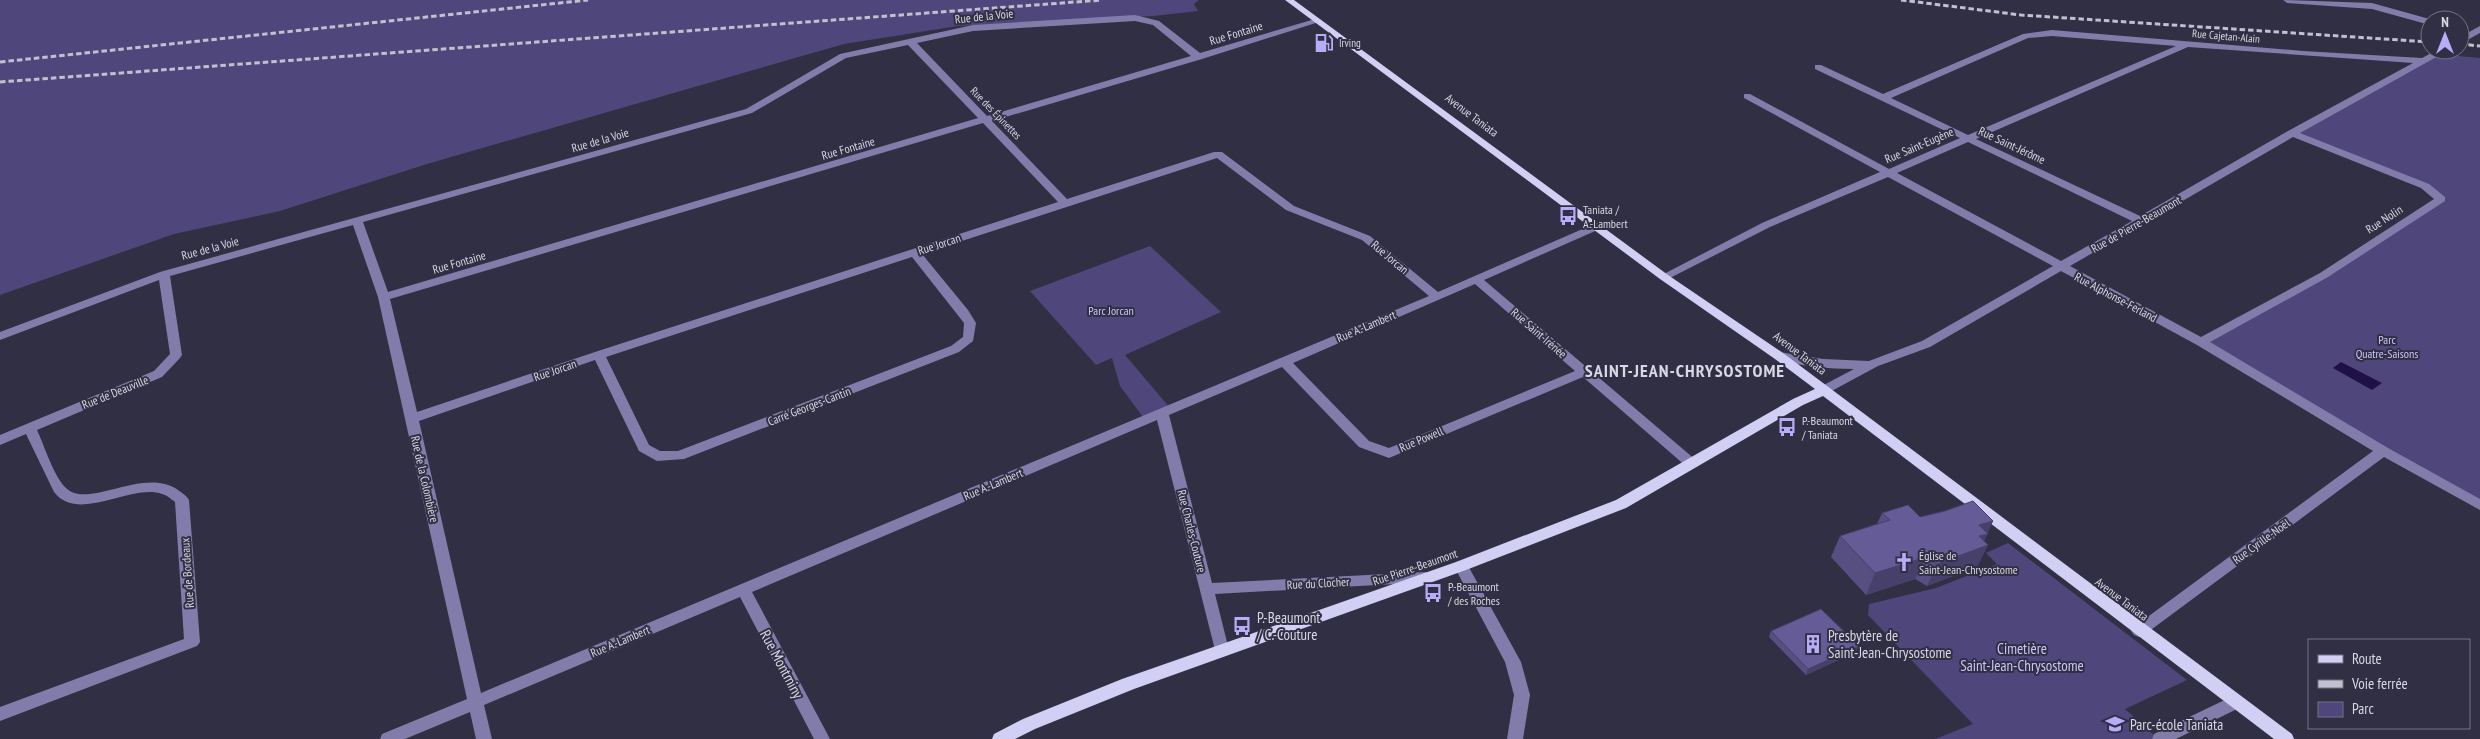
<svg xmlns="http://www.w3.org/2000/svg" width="2480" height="739" viewBox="0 0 2480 739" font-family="'PT Sans Narrow',sans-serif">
  <rect width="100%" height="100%" fill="#312f43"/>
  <g fill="#4f467b">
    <polygon points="0,0 1199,0 1194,4 1198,11 1154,16 958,26 844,44 427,164 280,211 174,234 0,295"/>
    <polygon points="2437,54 2480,58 2480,505 2201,342 2324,275 2440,199 2425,186 2292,133"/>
    <polygon points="1150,246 1221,312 1125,355 1171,409 1145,420 1120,386 1112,358 1096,365 1030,291"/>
    <polygon points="2008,543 2187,680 2125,709 2158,739 1935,739 1973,724 1868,615 1869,604 1936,588 1997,564 1986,553"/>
  </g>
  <polygon fill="#1f1146" points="2341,362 2382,383 2372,390 2333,368"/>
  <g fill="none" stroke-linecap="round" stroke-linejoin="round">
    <g fill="#827caa" fill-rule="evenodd">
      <polygon points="2283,0 2372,3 2433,20 2430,20 2430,25 2372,9 2287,3"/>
      <path d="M1135,15L1159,21L1200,53L1315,19L1322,21L1202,59L992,121L1067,199L1214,152H1222L1294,206L1370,236L1438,292L1594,224H1602L1603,226L1602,228L1484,280L1697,461L1699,464L1697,467H1687L1583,377L1389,458L1359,447L1282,367L1169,415L1212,583L1426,572L1431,574L1433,578L1431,582L1215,594L1229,650L1226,654L1221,656L1216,654L1157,420L752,592L830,739H814L740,597L484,705L492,739H476L470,712L405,739H380L382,734L467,699L378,297L353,225L170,276L182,355L180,358L162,377L37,430C44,445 54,477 66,488C88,510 144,466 178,490C182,493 186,495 189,500L200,642L197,646L0,721V707L184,639L175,502C171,499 167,495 162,494C130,483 79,524 54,492L26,434L0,445V435L154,371L170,354L159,280L0,340V332L160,272L746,109L840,54L973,25ZM1135,21L1153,25L1191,56L987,116L917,43L973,31ZM908,45L978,118L388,292L363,222L752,113L846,58ZM983,123L1058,202L595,352L417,412L390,299ZM1217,158L1286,210L1362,240L1429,296L481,693L419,421L595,360L639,451L657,461L684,459L959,352L973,341L976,323L968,310L922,254ZM912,257L964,323L963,337L951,346L678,451H660L649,445L606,357ZM1475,284L1575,371L1389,448L1369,441L1293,363Z"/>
      <polygon points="2480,26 2480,33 2460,44 2460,37"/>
      <path d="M2052,30L2303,51L2422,58L2437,50H2449L2300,133L2429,184L2445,197V201L2328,277L2210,342L2388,448L2480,499V510L2384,457L2144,635L2139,637L2134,635L2131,631L2134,627L2373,451L2197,345L2061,271L1930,347L1878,366L1828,393H1820L1818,390L1820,387L1854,369C1827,369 1800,366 1775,359L1773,356L1775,353L1779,352L1823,359L1869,361L1922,341L2053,266L1888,177L1770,227L1668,279L1664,280L1658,277L1762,223L1880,172L1744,98V94H1750L1889,169L1960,138L1815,69V65H1821L1883,94L2023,34ZM2052,36L2176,46L1968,135L1891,98L2028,38ZM2188,47L2413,63L2288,131L2140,216L1976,139ZM2293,137L2421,188L2434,199L2320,273L2201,337L2070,266ZM1968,142L2132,221L2061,261L1897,173Z"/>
      <polygon points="1461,561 1466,562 1521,662 1530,695 1523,739 1507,739 1514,695 1505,662 1454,566 1456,562"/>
      <polygon points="2235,695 2241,697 2243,702 2241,707 2176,739 2152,739 2154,734"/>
    </g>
    <polygon fill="#d2cff4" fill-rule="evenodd" points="1285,0 1294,0 1668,275 1783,353 2292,734 2294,739 2274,739 1823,396 1803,405 1626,508 1466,570 1134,689 1035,729 1015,739 992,739 994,734 1023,719 1122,679 1456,562 1616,500 1793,399 1815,389 1775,359 1660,279"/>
    <g stroke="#c2c0ce" stroke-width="3" stroke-dasharray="5.5 3" stroke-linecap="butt">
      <polyline points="1901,0 2021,15 2430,42"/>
      <polyline points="2460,44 2480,46"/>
      <polyline points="0,62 588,0"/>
      <polyline points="0,82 1102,0"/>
    </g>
  </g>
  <g fill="#574f82">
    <polygon points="1882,513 1920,517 1993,521 1984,541 1988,545 1977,567 1927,586 1915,579 1866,595 1831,557 1840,536 1877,524"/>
    <polygon points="1771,631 1856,652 1806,675 1769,637"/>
  </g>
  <g fill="#47406a">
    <polygon points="1993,521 1981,548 1988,545 1977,567 1927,586 1937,564 1979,525"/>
    <polygon points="1926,557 1915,579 1866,595 1875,573"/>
    <polygon points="1859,646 1856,652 1806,675 1808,669"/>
  </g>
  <g fill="#655c97" stroke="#47406a">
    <polygon points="1973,501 1993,521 1979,525 1988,534 1979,536 1988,545 1937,564 1926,557 1875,573 1840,536 1890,520 1882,513 1908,505 1920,517 1945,511"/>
    <polygon points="1821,609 1859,646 1808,669 1771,631"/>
  </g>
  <defs>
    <g id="fuel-bare" transform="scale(1.5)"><path d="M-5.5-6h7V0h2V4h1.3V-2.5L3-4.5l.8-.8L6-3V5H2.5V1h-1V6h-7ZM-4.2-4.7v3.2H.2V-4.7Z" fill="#b6acf8" stroke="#312f43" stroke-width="2.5" paint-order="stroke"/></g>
    <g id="bus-bare" transform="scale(1.5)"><path d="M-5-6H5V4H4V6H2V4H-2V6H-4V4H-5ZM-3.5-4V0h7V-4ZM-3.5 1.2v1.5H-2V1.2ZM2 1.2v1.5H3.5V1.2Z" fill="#b6acf8" stroke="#312f43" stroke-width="2.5" paint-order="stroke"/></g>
    <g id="church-bare" transform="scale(1.5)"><path d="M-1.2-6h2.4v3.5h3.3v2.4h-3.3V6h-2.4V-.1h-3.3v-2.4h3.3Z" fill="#b6acf8" stroke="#312f43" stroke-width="2.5" paint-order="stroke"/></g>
    <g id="building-bare" transform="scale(1.5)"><path d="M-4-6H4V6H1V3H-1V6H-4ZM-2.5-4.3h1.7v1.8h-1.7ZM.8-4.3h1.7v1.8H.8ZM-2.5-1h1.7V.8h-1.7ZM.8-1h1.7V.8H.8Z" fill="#b6acf8" stroke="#312f43" stroke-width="2.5" paint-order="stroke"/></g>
    <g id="school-bare" transform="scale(1.5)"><path d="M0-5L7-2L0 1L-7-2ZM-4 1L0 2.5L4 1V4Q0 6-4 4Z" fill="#b6acf8" stroke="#312f43" stroke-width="2.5" paint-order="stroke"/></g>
  </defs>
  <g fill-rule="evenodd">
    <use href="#fuel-bare" x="1324" y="43"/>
    <use href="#bus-bare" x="1568" y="216"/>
    <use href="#bus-bare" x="1787" y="427"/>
    <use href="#church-bare" x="1904" y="562"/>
    <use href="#bus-bare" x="1433" y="593"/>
    <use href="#bus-bare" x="1242" y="626"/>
    <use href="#building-bare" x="1813" y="644"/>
    <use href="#school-bare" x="2115" y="724"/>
  </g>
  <g text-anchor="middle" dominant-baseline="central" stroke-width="4" stroke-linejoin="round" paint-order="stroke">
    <g font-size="11" fill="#d8d7e4" stroke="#312f43">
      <text transform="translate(2226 36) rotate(5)">Rue Cajetan-Alain</text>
      <text transform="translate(996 113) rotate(46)">Rue des Épinettes</text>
    </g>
    <g font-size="11" fill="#d8d7e4" stroke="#312f43" text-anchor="start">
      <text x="1339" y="43">Irving</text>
    </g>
    <g font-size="12" fill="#d8d7e4" stroke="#312f43">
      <text transform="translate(984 16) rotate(-6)">Rue de la Voie</text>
      <text transform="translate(1236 33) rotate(-17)">Rue Fontaine</text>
      <text transform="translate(1472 115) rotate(37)">Avenue Taniata</text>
      <text transform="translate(600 140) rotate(-16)">Rue de la Voie</text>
      <text transform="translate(1919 145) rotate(-23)">Rue Saint-Eugène</text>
      <text transform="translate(2012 145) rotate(25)">Rue Saint-Jérôme</text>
      <text transform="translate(848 148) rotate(-16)">Rue Fontaine</text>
      <text transform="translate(2384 219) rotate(-33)">Rue Nolin</text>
      <text transform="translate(2136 224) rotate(-30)">Rue de Pierre-Beaumont</text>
      <text transform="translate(939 244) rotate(-18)">Rue Jorcan</text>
      <text transform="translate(210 248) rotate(-15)">Rue de la Voie</text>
      <text transform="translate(1390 257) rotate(40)">Rue Jorcan</text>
      <text transform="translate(459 262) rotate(-16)">Rue Fontaine</text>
      <text transform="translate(2116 297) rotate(28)">Rue Alphonse-Ferland</text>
      <text transform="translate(1366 326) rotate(-23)">Rue A.-Lambert</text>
      <text transform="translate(1539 333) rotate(41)">Rue Saint-Irénée</text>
      <text transform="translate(1800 353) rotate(37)">Avenue Taniata</text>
      <text transform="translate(555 370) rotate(-19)">Rue Jorcan</text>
      <text transform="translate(115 392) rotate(-22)">Rue de Deauville</text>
      <text transform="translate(809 406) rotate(-21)">Carré Georges-Cantin</text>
      <text transform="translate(1421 439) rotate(-23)">Rue Powell</text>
      <text transform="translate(425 479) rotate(77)">Rue de la Colombière</text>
      <text transform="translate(993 484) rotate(-23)">Rue A.-Lambert</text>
      <text transform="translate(1192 531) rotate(76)">Rue Charles-Couture</text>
      <text transform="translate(2261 541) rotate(-36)">Rue Cyrille-Noël</text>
      <text transform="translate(1415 567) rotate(-19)">Rue Pierre-Beaumont</text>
      <text transform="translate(187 573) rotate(-94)">Rue de Bordeaux</text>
      <text transform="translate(1318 583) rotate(-3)">Rue du Clocher</text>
      <text transform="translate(2122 599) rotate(37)">Avenue Taniata</text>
      <text transform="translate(620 641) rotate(-23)">Rue A.-Lambert</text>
    </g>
    <g font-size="12" fill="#d8d7e4" stroke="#312f43" text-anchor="start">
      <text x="1583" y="209">Taniata /<tspan x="1583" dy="14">A.-Lambert</tspan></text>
      <text x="1802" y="420">P.-Beaumont<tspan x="1802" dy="14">/ Taniata</tspan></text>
      <text x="1919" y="555">Église de<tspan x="1919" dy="14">Saint-Jean-Chrysostome</tspan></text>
      <text x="1448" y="586">P.-Beaumont<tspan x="1448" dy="14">/ des Roches</tspan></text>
    </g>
    <g font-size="12" fill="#ccc6fc" stroke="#312f43">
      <text x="1111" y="310">Parc Jorcan</text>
      <text x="2387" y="339">Parc<tspan x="2387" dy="14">Quatre-Saisons</tspan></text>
    </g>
    <g font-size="15" fill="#d8d7e4" stroke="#312f43" text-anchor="start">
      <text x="1257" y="617">P.-Beaumont<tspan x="1257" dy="17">/ C.-Couture</tspan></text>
      <text x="1828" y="635">Presbytère de<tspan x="1828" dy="17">Saint-Jean-Chrysostome</tspan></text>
      <text x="2130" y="724">Parc-école Taniata</text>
    </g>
    <g font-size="15" fill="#ccc6fc" stroke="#312f43">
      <text x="2022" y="648">Cimetière<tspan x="2022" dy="17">Saint-Jean-Chrysostome</tspan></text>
    </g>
    <g font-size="15" fill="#d8d7e4" stroke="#312f43">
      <text transform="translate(782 664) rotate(62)">Rue Montminy</text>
    </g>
    <g font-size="18" font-weight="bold" letter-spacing="1" fill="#d8d7e4" stroke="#312f43">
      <text x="1685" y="370">SAINT-JEAN-CHRYSOSTOME</text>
    </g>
  </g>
  <rect x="2308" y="639" width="162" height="90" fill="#312f43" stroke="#747283"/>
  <rect x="2318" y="655" width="25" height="8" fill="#d2cff4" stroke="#747283"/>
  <text x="2352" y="664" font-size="15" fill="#d8d7e4">Route</text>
  <rect x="2318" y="680" width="25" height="8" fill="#c2c0ce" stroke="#747283"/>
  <text x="2352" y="689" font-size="15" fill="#d8d7e4">Voie ferrée</text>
  <rect x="2318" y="702" width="25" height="15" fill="#4f467b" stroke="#747283"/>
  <text x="2352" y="714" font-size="15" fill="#d8d7e4">Parc</text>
  <g transform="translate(2445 35)"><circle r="24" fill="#312f43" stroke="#747283"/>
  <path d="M0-4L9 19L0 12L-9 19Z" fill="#b6acf8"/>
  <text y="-8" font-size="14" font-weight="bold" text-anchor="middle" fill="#d8d7e4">N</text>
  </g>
</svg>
